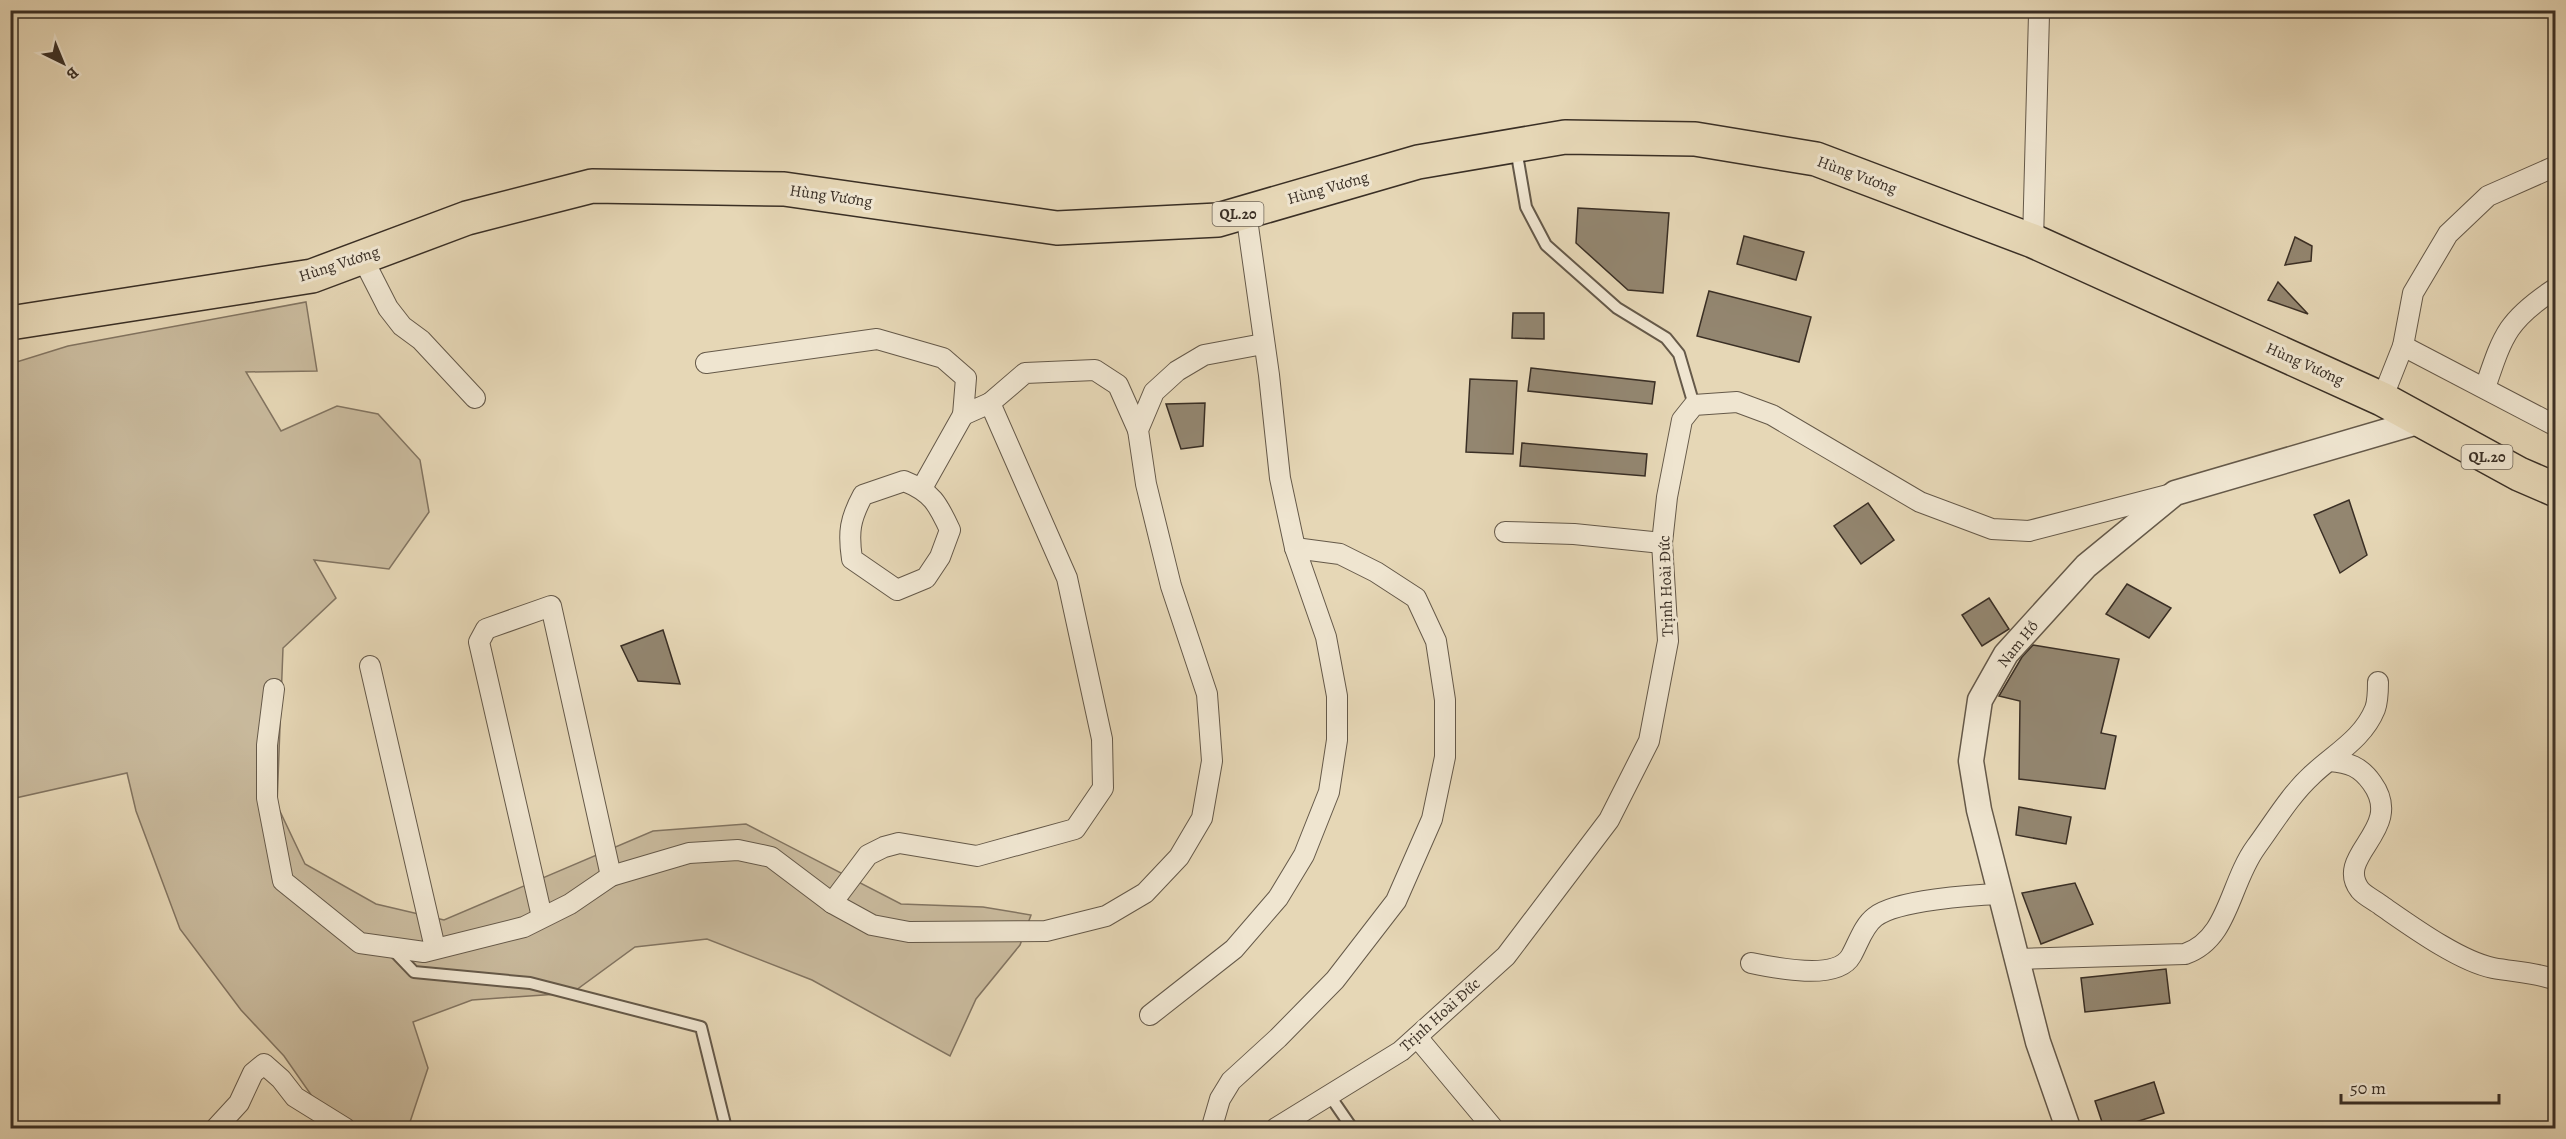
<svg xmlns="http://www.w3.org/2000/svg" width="2566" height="1139" viewBox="0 0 2566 1139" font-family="Alegreya,serif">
  <rect width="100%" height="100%" fill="#e6d7b6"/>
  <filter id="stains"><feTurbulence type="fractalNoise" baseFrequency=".00333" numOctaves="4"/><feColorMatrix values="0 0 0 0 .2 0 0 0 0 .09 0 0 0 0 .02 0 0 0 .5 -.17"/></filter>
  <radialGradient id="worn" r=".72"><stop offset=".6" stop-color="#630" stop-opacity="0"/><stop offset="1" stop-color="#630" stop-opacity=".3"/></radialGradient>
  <polygon fill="#c9ba9d" stroke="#827461" stroke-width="1.5" points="306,302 317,371 246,372 281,431 337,406 378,414 420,460 429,512 389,569 314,560 336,598 283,648 277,805 305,864 376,904 444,920 653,831 746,824 901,904 983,907 1031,915 1020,945 976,999 950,1056 812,980 707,939 635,947 572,993 472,1000 413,1022 428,1068 408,1128 350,1128 323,1112 284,1056 241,1010 180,929 136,811 127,773 11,799 10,364 68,346"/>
  <g fill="#938670" stroke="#3a2f25" stroke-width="1.5">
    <polygon points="1578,208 1669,213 1663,293 1628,290 1576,243"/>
    <polygon points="1744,236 1804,252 1796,280 1737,264"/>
    <polygon points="2295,237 2312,246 2311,261 2285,265"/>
    <polygon points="2278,282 2308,314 2268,300"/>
    <polygon points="1709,291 1811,317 1799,362 1697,336"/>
    <polygon points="1513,313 1544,313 1544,339 1512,338"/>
    <polygon points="1531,368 1655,382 1652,404 1528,391"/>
    <polygon points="1470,379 1517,381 1513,454 1466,452"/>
    <polygon points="1205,403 1203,446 1181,449 1166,404"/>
    <polygon points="1522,443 1647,454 1645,476 1520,466"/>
    <polygon points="2349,500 2367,555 2340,573 2314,515"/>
    <polygon points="1868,503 1894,540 1861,564 1834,526"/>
    <polygon points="2127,584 2171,608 2149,638 2106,614"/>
    <polygon points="1989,598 2009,629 1982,646 1962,615"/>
    <polygon points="663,630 680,684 638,681 621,646"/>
    <polygon points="2033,645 2119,659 2101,733 2116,736 2105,789 2019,779 2020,701 1999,696 2022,657"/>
    <polygon points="2019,807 2071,817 2066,844 2016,835"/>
    <polygon points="2075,883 2093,924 2041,944 2022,893"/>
    <polygon points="2166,969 2170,1003 2085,1012 2081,978"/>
    <polygon points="2154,1082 2164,1113 2117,1128 2104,1128 2095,1101"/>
  </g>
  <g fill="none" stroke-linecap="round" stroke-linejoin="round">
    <g stroke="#655949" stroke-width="14">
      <g id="service">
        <polyline points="1516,149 1526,207 1546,245 1617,308 1666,338 1679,354 1694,405"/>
        <polyline points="392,949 414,972 530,983 701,1027 726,1128"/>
        <polyline points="1330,1096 1352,1128"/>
      </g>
    </g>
    <g stroke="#655949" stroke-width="22">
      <g id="minor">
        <polyline points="2033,241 2039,14 2037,10"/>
        <polyline points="362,257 388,308 402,326 421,340 475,398"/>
        <polyline points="2403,346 2556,426"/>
        <polyline points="706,363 877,339 943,358 966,378 963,415 990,403"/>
        <path d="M2485,388C2503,335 2507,320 2556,288"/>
        <polyline points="2382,399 2403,346 2413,293 2448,234 2488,196 2556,166"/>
        <path d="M904,481C932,492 938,504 950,530L940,557L926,578L897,590L852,559C848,532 850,519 863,495Z"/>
        <polyline points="922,488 963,415"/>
        <polyline points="1505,532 1574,534 1662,543"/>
        <polyline points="370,666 435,948"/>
        <polyline points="274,689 267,745 267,798 283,881 360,943 424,952 524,927 570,904 611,876 689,853 738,850 771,857 832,903 872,925 909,932 1046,931 1106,916 1145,893 1179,857 1202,818 1212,761 1207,694 1171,586 1146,484 1138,430 1154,392 1177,371 1204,355 1263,344"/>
        <path d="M2330,761C2349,763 2360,766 2372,783C2406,830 2333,855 2360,890C2365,896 2376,901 2382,906C2411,926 2459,961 2493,968C2514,972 2535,972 2556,980"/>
        <polyline points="832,903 868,855 884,847 899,843 977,856 1075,829 1103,788 1102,739 1067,578 990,403 1025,373 1095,370 1118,385 1138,430"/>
        <polyline points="542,917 479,642 486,629 551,606 611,876"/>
        <path d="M2018,959L2185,954C2229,939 2229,884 2256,847C2273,824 2290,795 2312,775C2334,754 2363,739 2375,709C2378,701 2378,690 2378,682"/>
        <path d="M1751,963C1775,968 1837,981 1851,956C1858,944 1863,926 1875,917C1896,900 1973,895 2001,894"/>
        <polyline points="1150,1015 1234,949 1278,898 1304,855 1329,792 1337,740 1337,696 1326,637 1295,548 1280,478 1269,375 1246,212"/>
        <polyline points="1417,1037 1493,1128"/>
        <polyline points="216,1128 239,1103 253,1073 264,1064 281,1079 295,1097 345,1128"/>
        <polyline points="1214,1128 1213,1123 1220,1099 1231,1081 1278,1038 1335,980 1396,901 1432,819 1445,757 1445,700 1436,641 1416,598 1376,572 1340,554 1295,548"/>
        <polyline points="1276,1128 1401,1051 1506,956 1609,820 1649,741 1668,641 1662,543 1667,497 1682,420 1694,405 1737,402 1772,415 1920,502 1992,529 2029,531 2172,494"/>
      </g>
    </g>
    <g stroke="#655949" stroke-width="27">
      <polyline id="tertiary" points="2068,1128 2038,1042 1979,810 1971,761 1980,700 2006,654 2086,566 2175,493 2421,421"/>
    </g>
    <g stroke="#3a2f25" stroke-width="36">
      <polyline id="trunk" points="10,323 312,276 467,218 592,186 784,189 1057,228 1218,220 1418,162 1565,137 1695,139 1816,159 2033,241 2382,399 2519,474 2556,490"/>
    </g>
    <use href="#service" stroke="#efe5d0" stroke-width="10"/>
    <use href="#minor" stroke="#efe5d0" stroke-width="20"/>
    <use href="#tertiary" stroke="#efe5d0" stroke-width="24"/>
    <use href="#trunk" stroke="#e6d7b6" stroke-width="33"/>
  </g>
  <g text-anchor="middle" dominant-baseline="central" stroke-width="6" stroke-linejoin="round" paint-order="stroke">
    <g fill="#efe5d0" stroke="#706658" stroke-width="1.5">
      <rect x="1212.5" y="202" width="51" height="24" rx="4.5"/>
      <rect x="2461.5" y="445" width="51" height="24" rx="4.5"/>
    </g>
    <g font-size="15" font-weight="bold" fill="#3a2f25">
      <text x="1238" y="214">QL.20</text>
      <text x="2487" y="457">QL.20</text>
    </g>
    <g font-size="16" fill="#3a2f25" stroke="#efe5d0">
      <text transform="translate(1857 175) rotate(20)">Hùng Vương</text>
      <text transform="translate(1328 188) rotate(-16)">Hùng Vương</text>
      <text transform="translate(831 196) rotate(8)">Hùng Vương</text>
      <text transform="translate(339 264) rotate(-18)">Hùng Vương</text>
      <text transform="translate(2305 364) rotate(24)">Hùng Vương</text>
      <text transform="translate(1666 586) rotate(-92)">Trịnh Hoài Đức</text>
      <text transform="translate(2018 644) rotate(-51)">Nam Hồ</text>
      <text transform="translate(1440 1015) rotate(-42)">Trịnh Hoài Đức</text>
    </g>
  </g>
  <rect width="2566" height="1139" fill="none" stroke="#e6d7b6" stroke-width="36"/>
  <rect x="12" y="12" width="2542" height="1115" fill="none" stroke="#3a2f25" stroke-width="3"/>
  <rect x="18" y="18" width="2530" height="1103" fill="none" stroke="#3a2f25" stroke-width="1.5"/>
  <g transform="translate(63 63) rotate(137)" stroke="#efe5d0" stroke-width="4.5" paint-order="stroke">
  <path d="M0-4.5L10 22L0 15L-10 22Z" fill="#3a2f25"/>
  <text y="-9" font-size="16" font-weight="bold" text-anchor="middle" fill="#3a2f25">B</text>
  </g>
  <path d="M2341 1094v9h158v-9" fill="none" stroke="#3a2f25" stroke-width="3"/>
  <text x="2350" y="1094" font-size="18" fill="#3a2f25" stroke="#efe5d0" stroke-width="4.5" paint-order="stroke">50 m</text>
  <rect width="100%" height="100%" filter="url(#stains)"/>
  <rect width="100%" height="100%" fill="url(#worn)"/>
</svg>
